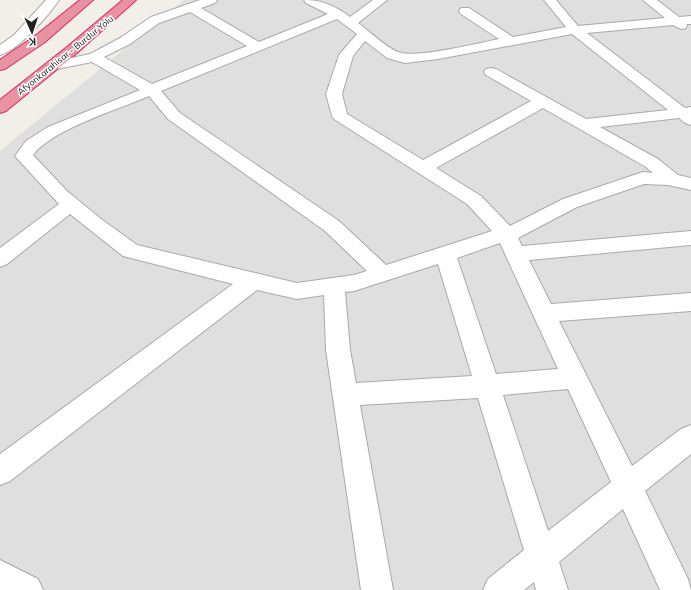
<svg xmlns="http://www.w3.org/2000/svg" width="691" height="590" viewBox="0 0 691 590" font-family="Mulish,sans-serif">
  <rect width="100%" height="100%" fill="#f2efe9"/>
  <polygon fill="#e0dfdf" points="184,0 691,0 691,590 0,590 0,151"/>
  <g fill="none" stroke-linecap="round" stroke-linejoin="round">
    <g stroke="#a9a9a9" stroke-width="2">
      <g id="minor">
        <path d="M46,0H59C48,16 19,50 0,55V45L14,35Z"/>
        <path d="M200,0H217L215,3L201,8L259,42L328,14L306,3L304,0C323,0 335,6 350,17L373,0H387L358,23C369,31 387,48 398,52C414,59 480,43 499,39L461,14L459,11L461,8H469L513,37L566,27L544,0H556L578,26L665,18L643,0H657L679,17L691,16V24H687L686,28L681,29L673,25L587,33L685,108L691,107V125L685,123L679,118L600,127L658,159L678,175L691,178V190L668,185L644,184L577,207L518,238L522,246L691,231V245L529,260L551,304L691,293V311L559,321L632,466L681,429L691,425V454L645,491L688,579L691,590H660L623,509L559,562L568,590H536L534,582L524,590H483L488,579L524,550L478,398L360,405L393,590H361L326,350L324,295L297,299L257,290L10,481L0,485V454L233,284L123,256L70,214L7,264L0,267V248L59,204L15,156L26,141L48,127L140,90L92,62L52,70L47,69L45,66L47,63L90,54L120,38L151,17ZM190,12L247,46L152,84L104,57L130,44L159,23ZM337,19L357,34L339,55L326,94L332,116L334,119L467,204L492,231L386,265L339,221L180,113L161,91ZM572,34L668,110L586,119L496,69L491,68L486,69L484,72L486,75L531,101L423,160L347,114L342,94L353,56L365,41L387,58L405,63L438,59ZM149,96L168,119L325,231L367,271L354,275L297,283L137,245L101,219L67,191L33,155C51,130 119,109 149,96ZM543,108L646,167L653,173L643,172L637,174L563,199L510,226L481,196L436,168ZM500,243L558,369L496,374L457,258ZM438,264L472,376L356,383L350,350L345,292L354,291ZM568,389L611,482L548,531L503,395Z"/>
        <polygon points="0,560 38,579 43,590 0,590"/>
      </g>
    </g>
    <g stroke="#dc2a67" stroke-width="2">
      <g id="highway">
        <polygon points="80,0 93,0 45,42 5,69 0,70 0,60 35,36"/>
        <polygon points="123,0 136,0 77,53 6,111 0,113 0,100 67,47"/>
      </g>
    </g>
    <use href="#minor" fill="#fff" fill-rule="evenodd"/>
    <use href="#highway" fill="#e892a2" fill-rule="evenodd"/>
  </g>
  <g text-anchor="middle" dominant-baseline="central" stroke-width="3" stroke-linejoin="round" paint-order="stroke">
    <g font-size="9" fill="#222" stroke="#fff">
      <text transform="translate(65 55) rotate(-39)">Afyonkarahisar - Burdur Yolu</text>
    </g>
  </g>
  <g transform="translate(32 32) rotate(177)" stroke="#ffffff" stroke-width="3" paint-order="stroke">
  <path d="M0-3L7 15L0 10L-7 15Z" fill="#222222"/>
  <text y="-6" font-size="11" font-weight="bold" text-anchor="middle" fill="#222222">K</text>
  </g>
</svg>
